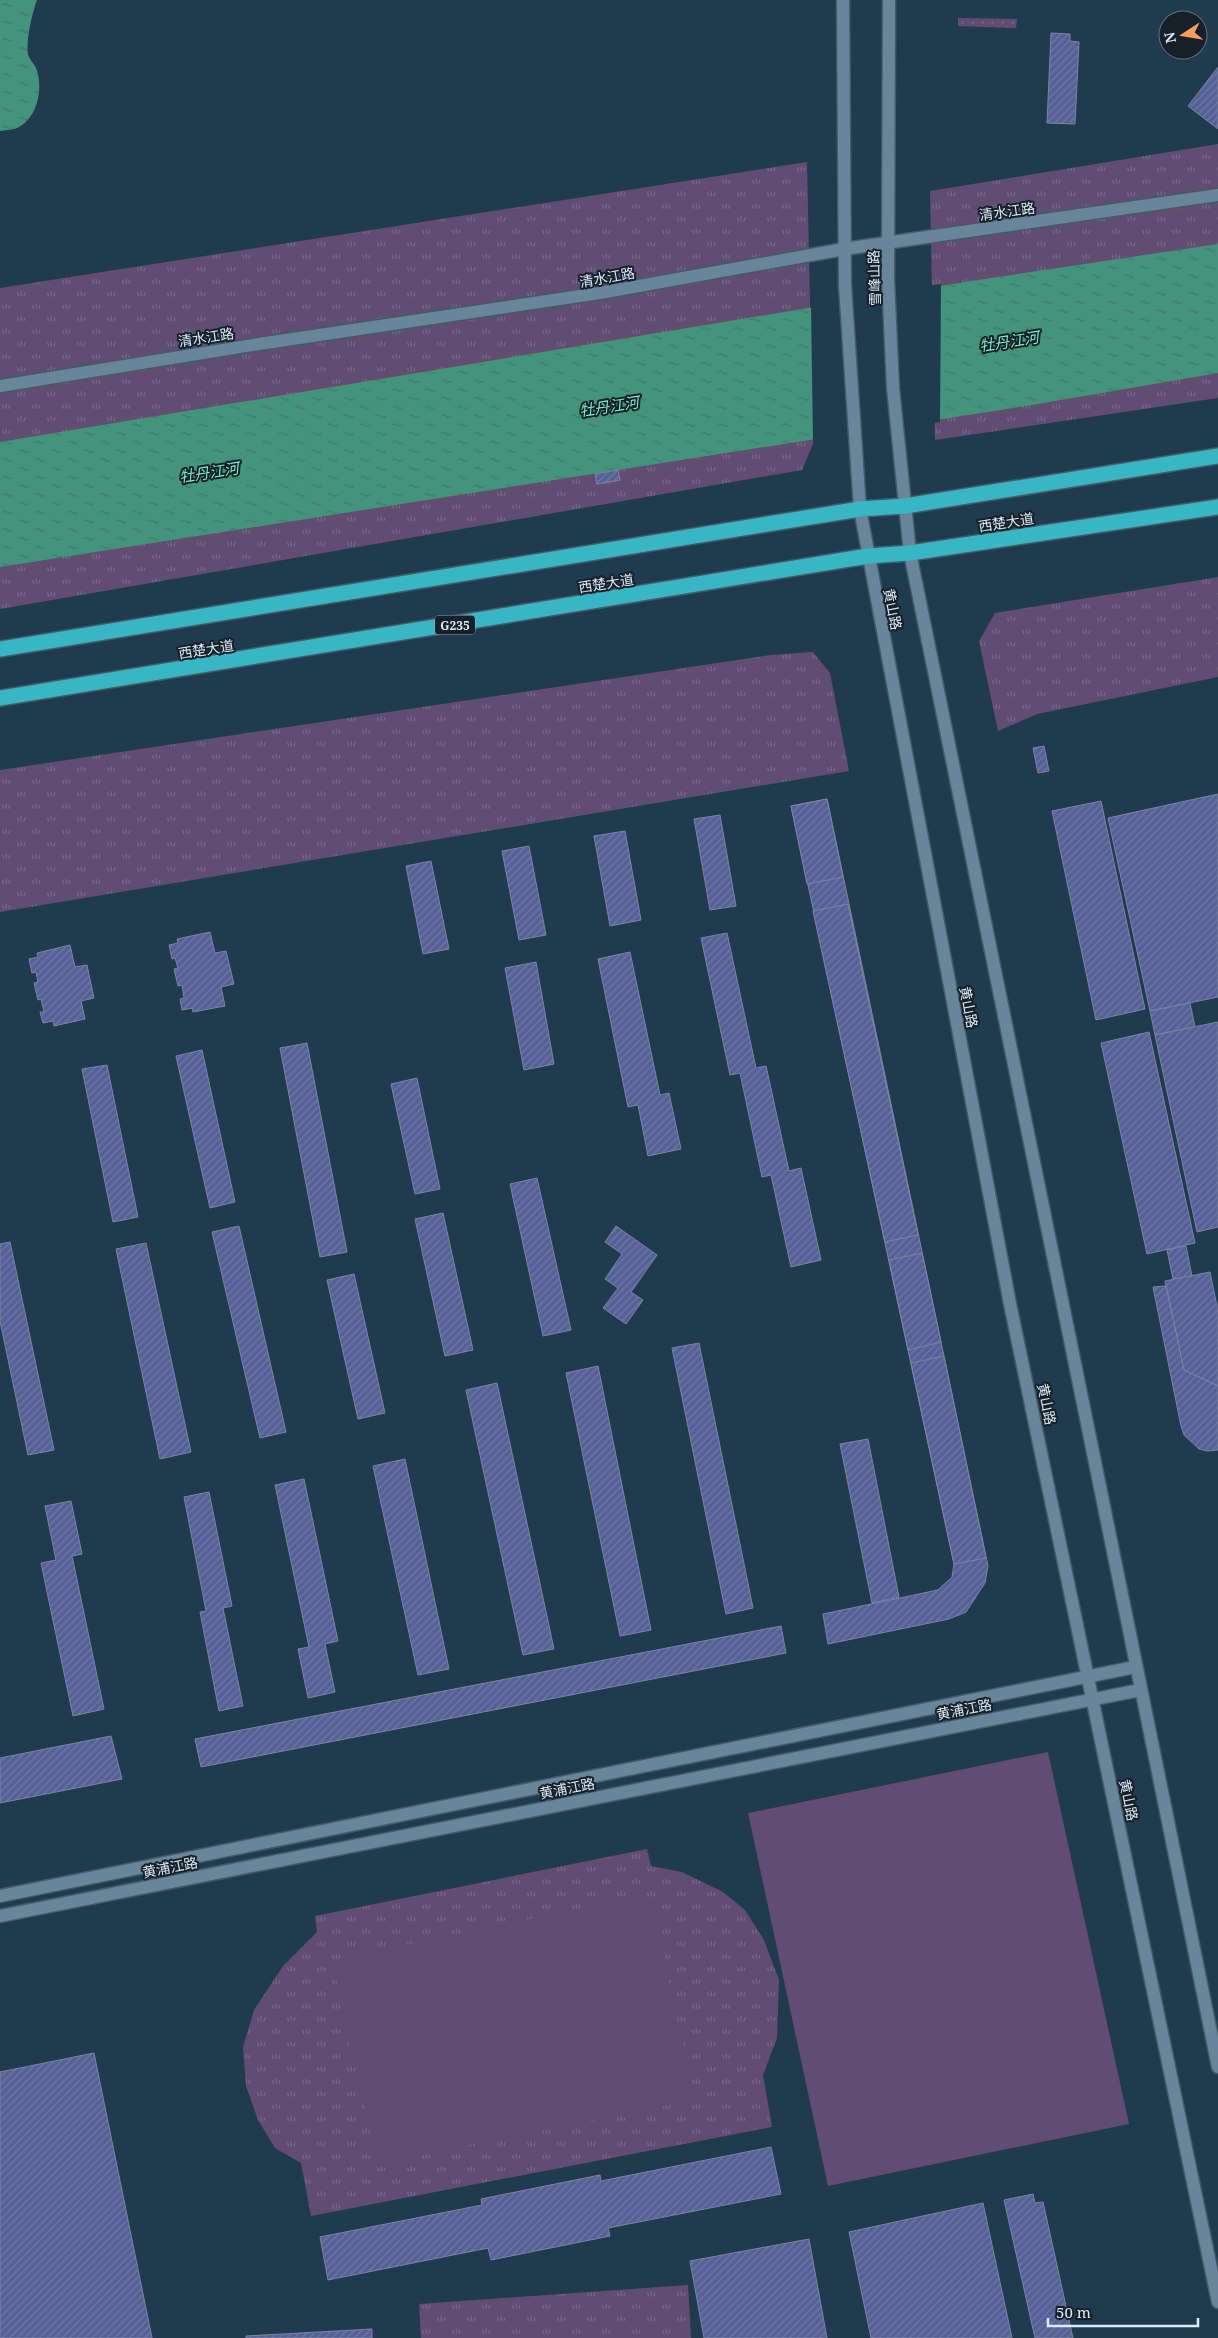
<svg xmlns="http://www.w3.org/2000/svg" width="1218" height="2338" viewBox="0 0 1218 2338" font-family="'Noto Serif','Noto Sans SC',serif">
  <defs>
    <pattern id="grass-dots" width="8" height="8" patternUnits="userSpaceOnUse" patternTransform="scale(1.25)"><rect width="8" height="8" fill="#614d72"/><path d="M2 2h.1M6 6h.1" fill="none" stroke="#776787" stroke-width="1.8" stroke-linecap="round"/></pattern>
    <pattern id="park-tufts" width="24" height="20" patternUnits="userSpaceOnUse" patternTransform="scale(1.25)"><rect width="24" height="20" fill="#614d72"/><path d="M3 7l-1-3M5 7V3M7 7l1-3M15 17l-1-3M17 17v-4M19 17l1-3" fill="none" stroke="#776787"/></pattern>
    <pattern id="water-ripples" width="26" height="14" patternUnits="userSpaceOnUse" patternTransform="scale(1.25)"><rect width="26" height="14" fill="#43947b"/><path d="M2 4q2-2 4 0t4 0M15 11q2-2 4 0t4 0" fill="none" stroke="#43796a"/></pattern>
    <pattern id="building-hatch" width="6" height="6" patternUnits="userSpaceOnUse" patternTransform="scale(1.25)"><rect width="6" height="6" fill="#566097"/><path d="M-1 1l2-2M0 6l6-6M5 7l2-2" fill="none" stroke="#6e77a6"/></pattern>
  </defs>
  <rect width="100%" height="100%" fill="#203b4d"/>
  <polygon fill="url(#grass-dots)" points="958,18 1017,19 1016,28 958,26"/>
  <g fill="url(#park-tufts)">
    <polygon points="1218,144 1218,398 935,440 930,191"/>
    <polygon points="807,162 813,444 802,470 0,609 0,288"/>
    <polygon points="1218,577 1218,677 1037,714 998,731 979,641 995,613"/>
    <polygon points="813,652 830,673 849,771 0,912 0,770 771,655"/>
    <polygon points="647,1849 651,1866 682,1872 723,1892 745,1910 764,1940 779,1980 777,2038 763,2075 772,2127 311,2216 301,2163 275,2148 258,2120 246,2086 243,2047 254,2010 283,1966 317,1932 315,1916"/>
    <polygon points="688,2285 691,2338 421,2338 419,2304"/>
  </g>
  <g fill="#614d72">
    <polygon points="1048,1752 1129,2124 828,2186 748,1813"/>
    <polygon points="627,1899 652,1902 692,2090 684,2102 399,2159 376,2158 334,1970 347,1957"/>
  </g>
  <g fill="url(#water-ripples)">
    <path d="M0,0H37C32,13 26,41 28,54C29,60 36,65 37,71C43,90 37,117 19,127C14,130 6,130 0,131Z"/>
    <polygon points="1218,244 1218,373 1032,405 0,567 0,442 965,282"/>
  </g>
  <polygon fill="#203b4d" points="941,284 940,422 813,442 811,305"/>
  <g fill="url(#building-hatch)" stroke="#7d84a1">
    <polygon points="1051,33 1070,34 1070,41 1079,42 1075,124 1047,123"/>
    <polygon points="1218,67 1218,129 1188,106"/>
    <polygon points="618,470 620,480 597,484 595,474"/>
    <polygon points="1044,746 1049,771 1038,773 1033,748"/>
    <polygon points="1218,794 1218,997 1150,1011 1108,818"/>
    <polygon points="827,799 988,1566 985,1583 966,1612 949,1619 828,1644 823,1614 938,1590 952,1577 954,1564 791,806"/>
    <polygon points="827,799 843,877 807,884 791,806"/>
    <polygon points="1101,801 1145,1009 1096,1020 1052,811"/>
    <polygon points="720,815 736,906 710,910 694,819"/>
    <polygon points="625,831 641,920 610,926 594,836"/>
    <polygon points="529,846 546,935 519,940 502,851"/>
    <polygon points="431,861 449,949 423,954 406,866"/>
    <polygon points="848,904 918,1235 885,1242 813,911"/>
    <polygon points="210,932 215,953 226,951 234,984 221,987 225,1006 193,1012 192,1008 182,1010 180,999 184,998 182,985 178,986 174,969 178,968 175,958 172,959 169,945 178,943 177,939"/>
    <polygon points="727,933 756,1068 766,1066 789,1171 801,1168 821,1260 791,1267 771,1175 762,1177 740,1073 730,1075 701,938"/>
    <polygon points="70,945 75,967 87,965 94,998 81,1001 85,1019 54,1026 53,1021 43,1023 40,1012 44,1012 41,999 38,1000 34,983 38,982 36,972 32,973 29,959 38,957 37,953"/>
    <polygon points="630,952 660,1095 669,1093 681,1149 648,1156 638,1105 628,1107 598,959"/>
    <polygon points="536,962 554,1064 524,1070 505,968"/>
    <polygon points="1190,1003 1195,1027 1155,1035 1150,1011"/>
    <polygon points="1218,1022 1218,1227 1197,1232 1155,1035"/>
    <polygon points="1149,1032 1195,1243 1147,1254 1101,1043"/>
    <polygon points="307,1043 347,1252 320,1257 280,1048"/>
    <polygon points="202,1050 235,1202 210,1208 176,1056"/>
    <polygon points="107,1065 138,1217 113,1222 82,1069"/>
    <polygon points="417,1078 440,1189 415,1194 391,1084"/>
    <polygon points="537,1178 571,1330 543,1336 510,1184"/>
    <polygon points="443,1213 473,1350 445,1356 415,1219"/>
    <polygon points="239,1226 286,1432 260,1438 212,1232"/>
    <polygon points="616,1226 657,1255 631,1292 643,1300 626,1324 603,1308 618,1288 605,1279 622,1254 605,1242"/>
    <polygon points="10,1242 54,1450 28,1455 0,1321 0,1244"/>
    <polygon points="146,1243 191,1452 160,1459 116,1249"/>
    <polygon points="1186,1246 1192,1276 1173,1279 1167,1250"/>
    <polygon points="922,1253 941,1342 908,1350 889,1260"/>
    <polygon points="1210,1272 1218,1311 1218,1386 1184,1370 1165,1281"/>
    <polygon points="354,1274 385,1413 358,1419 327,1280"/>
    <polygon points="1166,1286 1184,1370 1218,1386 1218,1450 1207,1451 1199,1449 1184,1435 1181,1426 1153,1287"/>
    <polygon points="699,1343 753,1608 726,1614 672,1348"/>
    <polygon points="944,1356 986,1558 954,1564 911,1363"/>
    <polygon points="598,1366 651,1630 620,1636 566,1373"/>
    <polygon points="497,1383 554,1649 523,1655 466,1390"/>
    <polygon points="868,1439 899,1597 872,1603 840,1444"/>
    <polygon points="405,1459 449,1669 418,1675 373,1466"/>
    <polygon points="304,1479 338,1641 325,1644 335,1692 308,1698 298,1649 309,1647 275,1485"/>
    <polygon points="209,1492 232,1606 223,1608 243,1706 219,1711 200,1612 206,1611 184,1497"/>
    <polygon points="71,1501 82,1554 72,1556 104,1709 73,1716 41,1563 56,1560 45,1506"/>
    <polygon points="781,1626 786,1653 201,1767 195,1739"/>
    <polygon points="111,1736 122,1779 0,1803 0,1758"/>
    <polygon points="94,2053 152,2338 0,2338 0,2072"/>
    <polygon points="771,2147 781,2194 608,2228 610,2236 491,2260 488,2248 328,2280 320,2237 482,2205 481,2199 600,2175 601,2181"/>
    <polygon points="1033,2194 1035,2203 1043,2202 1073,2338 1035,2338 1004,2200"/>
    <polygon points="983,2203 1012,2338 871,2338 849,2232"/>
    <polygon points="809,2239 827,2338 704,2338 690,2261"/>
    <polygon points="372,2329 372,2338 246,2338 246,2336"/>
  </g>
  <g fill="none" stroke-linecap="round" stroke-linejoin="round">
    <g stroke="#435a69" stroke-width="15">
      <g id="secondary">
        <polyline points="843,0 845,285 860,509 1010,1304 1218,2302"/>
        <polyline points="889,0 888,279 893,388 910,553 1218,2067"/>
        <polyline points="0,386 259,344 600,293 844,249 1218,195"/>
        <polyline points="0,1896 1135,1667"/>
        <polyline points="0,1916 1140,1690"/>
      </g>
    </g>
    <g stroke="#435a69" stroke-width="18">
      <g id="highway">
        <polyline points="0,649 860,509 905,506 1218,456"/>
        <polyline points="0,698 868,556 910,553 1218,507"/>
      </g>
    </g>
    <use href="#secondary" stroke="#69859a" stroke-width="12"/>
    <use href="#highway" stroke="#38b6c4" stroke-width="15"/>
  </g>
  <g text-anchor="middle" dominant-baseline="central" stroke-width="4" stroke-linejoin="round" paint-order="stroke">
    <rect fill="#152029" stroke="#a0aeb9" stroke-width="1" x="435" y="615.5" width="40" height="19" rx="4"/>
    <g font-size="12" font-weight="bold" fill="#dcebf7">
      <text x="455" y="625">G235</text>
    </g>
    <g font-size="14" fill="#dcebf7" stroke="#152029">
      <text transform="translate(1007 211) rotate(-8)">清水江路</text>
      <text transform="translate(607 277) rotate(-10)">清水江路</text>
      <text transform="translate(874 278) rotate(-92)">雪峰山路</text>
      <text transform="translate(206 337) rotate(-9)">清水江路</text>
      <text transform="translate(1006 522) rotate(-9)">西楚大道</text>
      <text transform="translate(606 583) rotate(-9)">西楚大道</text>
      <text transform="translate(893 609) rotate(79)">黄山路</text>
      <text transform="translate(206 649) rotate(-9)">西楚大道</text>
      <text transform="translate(969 1007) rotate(79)">黄山路</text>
      <text transform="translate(1047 1404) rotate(78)">黄山路</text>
      <text transform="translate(964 1709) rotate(-11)">黄浦江路</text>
      <text transform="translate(567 1788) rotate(-11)">黄浦江路</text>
      <text transform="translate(1129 1800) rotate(78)">黄山路</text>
      <text transform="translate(170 1867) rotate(-11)">黄浦江路</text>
    </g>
    <g font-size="15" font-style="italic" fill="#7ef1ce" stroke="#152029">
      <text transform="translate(1009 341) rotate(-9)">牡丹江河</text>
      <text transform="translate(609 406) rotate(-9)">牡丹江河</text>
      <text transform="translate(209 472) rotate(-9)">牡丹江河</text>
    </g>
  </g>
  <g transform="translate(1183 35) rotate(258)"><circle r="24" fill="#152029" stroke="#65717b"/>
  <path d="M0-4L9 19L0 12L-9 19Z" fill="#ff9b5a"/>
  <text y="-8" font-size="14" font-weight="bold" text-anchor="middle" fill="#dcebf7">N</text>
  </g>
  <path d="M1048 2318v8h150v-8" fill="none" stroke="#dcebf7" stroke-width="2.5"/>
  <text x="1056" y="2318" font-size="15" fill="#dcebf7" stroke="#152029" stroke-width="4" paint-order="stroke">50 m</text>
</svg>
